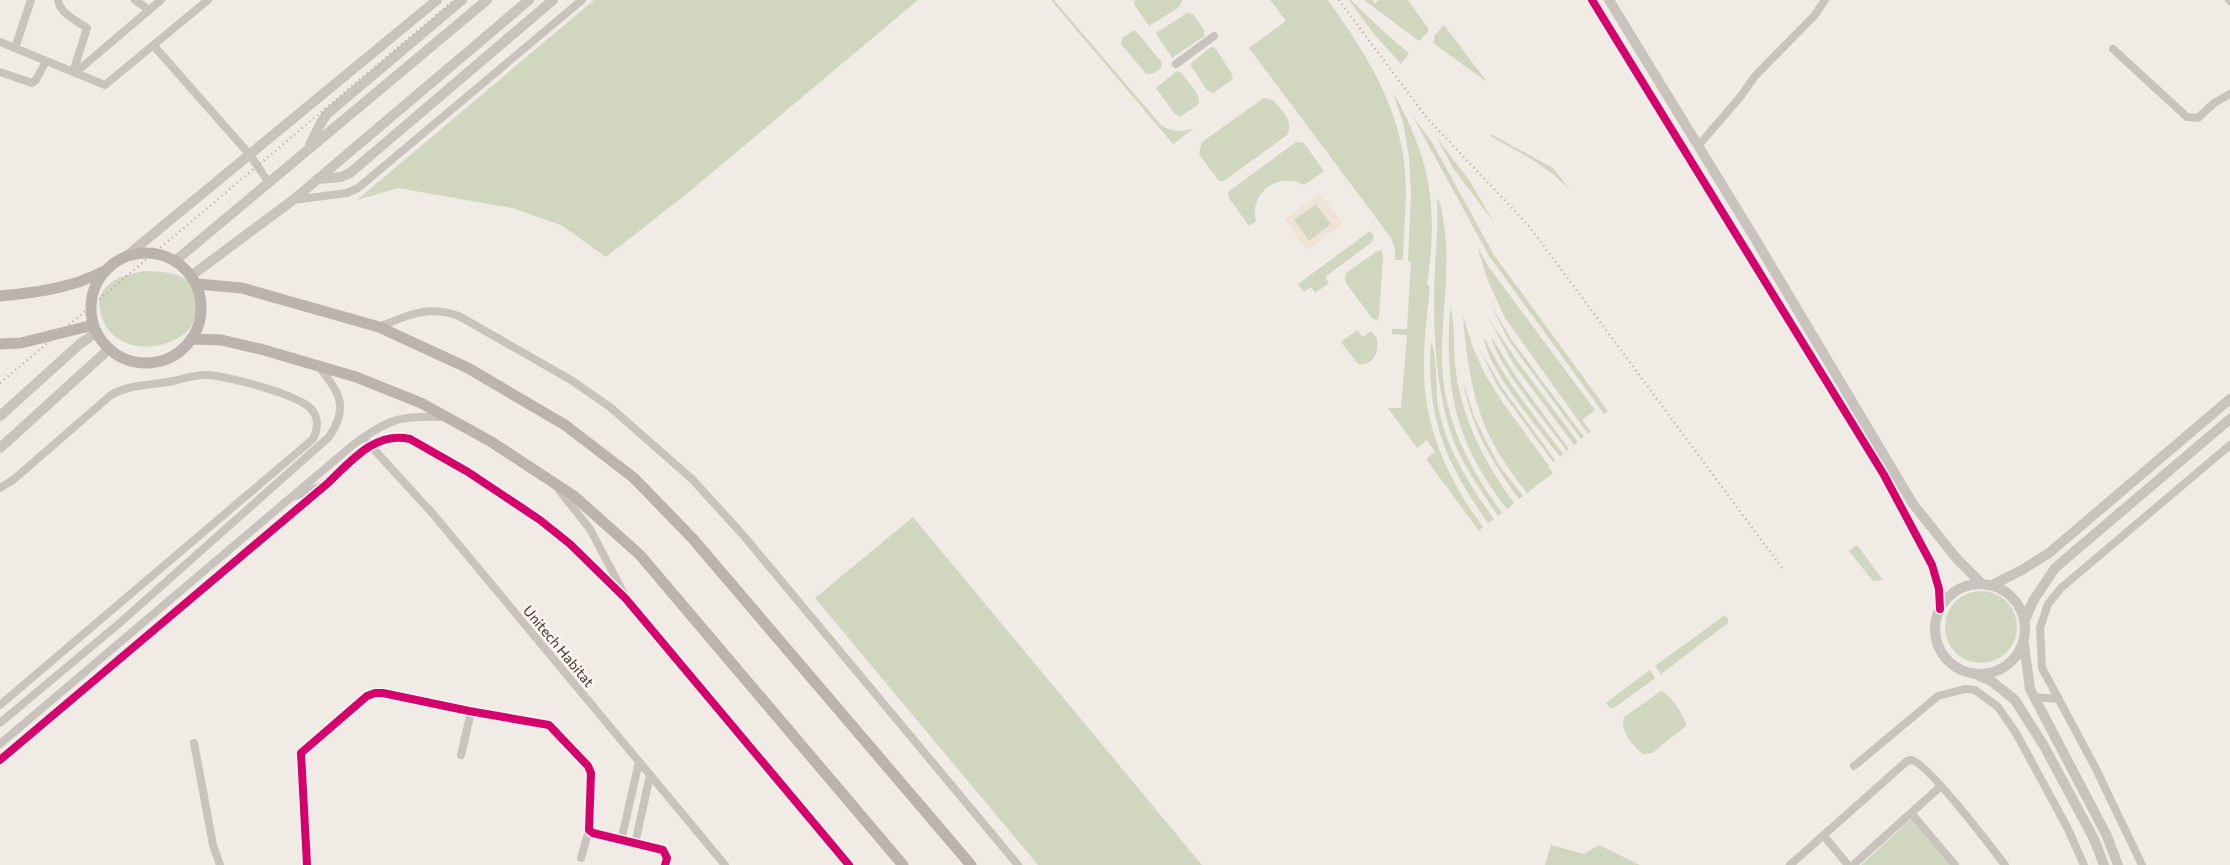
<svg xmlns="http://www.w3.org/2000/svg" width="2230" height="865" viewBox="0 0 2230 865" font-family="Commissioner,sans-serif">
  <rect width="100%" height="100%" fill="#f0ebe5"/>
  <g fill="#d1d6bf">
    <polygon points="594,0 918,0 689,192 606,257 561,225 512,208 398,188 357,200"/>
    <path d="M1051,0H1054L1160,124C1172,133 1181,132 1194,128L1173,144Z"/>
    <polygon points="1135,0 1182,0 1182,1 1179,7 1149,26 1134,4"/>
    <path d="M1270,0H1328C1363,50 1396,99 1404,161C1408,193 1404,227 1403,260H1395V248L1391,238L1249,48L1286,21Z"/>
    <polygon points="1349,0 1351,0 1385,33 1409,53 1401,64 1374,34"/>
    <polygon points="1364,0 1372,0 1375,3 1379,0 1408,0 1428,28 1428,32 1419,41"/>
    <polygon points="1187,13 1193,14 1204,30 1204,36 1172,58 1156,33"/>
    <polygon points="1444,25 1487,82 1437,46 1434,43 1434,36"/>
    <polygon points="1135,30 1162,63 1161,68 1152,74 1146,74 1121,44 1122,38"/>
    <polygon points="1211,47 1215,48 1231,72 1233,79 1213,93 1207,90 1190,64"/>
    <polygon points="1177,71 1181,72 1198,95 1199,104 1180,117 1174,113 1156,88"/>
    <path d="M1393,92C1432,162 1438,208 1427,285L1430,287C1427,316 1423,346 1424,375C1426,433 1450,482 1483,527L1479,531L1426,459L1435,452L1427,440L1417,448L1388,408H1401L1407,335L1392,334V329H1407L1411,262L1408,261L1411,192L1409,156L1403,123Z"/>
    <path d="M1264,98L1273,100C1281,110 1295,121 1287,135L1224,181H1219L1199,154L1202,142Z"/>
    <polygon points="1412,115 1433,144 1494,255 1608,411 1604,414 1489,256"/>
    <polygon points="1491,134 1553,168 1570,190 1554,175 1533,160 1490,136"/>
    <polygon points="1437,138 1469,180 1495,224 1453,168"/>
    <path d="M1296,142L1304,143L1324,171L1304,185C1279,172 1249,191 1256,221L1249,226L1229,198L1228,192Z"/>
    <path d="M1437,198C1441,202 1442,212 1443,219C1453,272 1438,325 1443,378C1449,430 1472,472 1502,513L1498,516C1486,498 1473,480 1463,461C1438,414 1434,350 1434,297C1434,264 1439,231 1437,198Z"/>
    <polygon points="1316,204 1331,224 1309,241 1294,220"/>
    <polygon points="1370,231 1374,236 1372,242 1325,277 1329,283 1315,293 1311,287 1304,292 1298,284"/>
    <polygon points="1477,246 1488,266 1595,410 1582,420 1591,432 1588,434 1505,318 1488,281"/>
    <polygon points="1379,250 1382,251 1383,257 1379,317 1377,321 1372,318 1346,283 1345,277 1346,273"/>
    <path d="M144,271C156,272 174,271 185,279C201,291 200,322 184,334C155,356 106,350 100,309C98,302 100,294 105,288C115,277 130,274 144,271Z"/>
    <polygon points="1490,303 1511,339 1584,437 1581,439 1509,341"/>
    <path d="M1450,307C1456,323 1453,346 1455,364C1461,418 1483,460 1514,503L1507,509C1455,441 1445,392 1450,307Z"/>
    <path d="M1463,316L1473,348L1486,376L1503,403L1549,466L1548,467L1553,473L1527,493C1517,480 1507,467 1498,452C1473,410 1467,364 1463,316Z"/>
    <polygon points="1489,319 1517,361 1578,442 1574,445 1513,363"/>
    <path d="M1357,330L1363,337L1371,331L1377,339C1379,353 1373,366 1358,364L1341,342Z"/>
    <path d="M1484,337C1504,380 1535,416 1563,454L1560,457C1540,430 1486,368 1484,337Z"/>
    <path d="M1492,338L1516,377L1569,449L1567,451C1549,426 1496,364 1492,338Z"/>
    <path d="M1431,342C1437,353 1436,391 1438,406C1446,449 1469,484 1494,519L1488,523C1445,462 1426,418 1431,342Z"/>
    <polygon points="1479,348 1501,386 1555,460 1553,462 1498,387"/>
    <path d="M1463,381L1474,416L1486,441L1499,465L1523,496L1519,499C1491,461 1472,429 1463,381Z"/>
    <polygon points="913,517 1202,865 1038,865 815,598"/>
    <polygon points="1857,545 1883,580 1873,581 1849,551"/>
    <circle cx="1981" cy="627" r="36"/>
    <polygon points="1725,615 1728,619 1728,623 1661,674 1655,666"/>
    <polygon points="1650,670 1655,678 1614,708 1610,708 1606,703"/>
    <path d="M1661,691C1670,695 1685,715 1686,726L1652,753L1643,754C1633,746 1619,730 1624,717Z"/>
    <polygon points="1911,819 1950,865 1861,865"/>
    <polygon points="1551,845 1584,854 1599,845 1640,865 1545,865"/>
  </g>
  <path fill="#eee3d5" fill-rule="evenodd" d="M1320,193L1343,224L1307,250L1285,219ZM1316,204L1331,224L1309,241L1294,220Z"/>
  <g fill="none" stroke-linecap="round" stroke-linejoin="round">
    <g stroke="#c9c3be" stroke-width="8">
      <path d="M58,0C59,13 77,21 87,28L73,72"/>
      <polyline points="135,0 149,10"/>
      <polyline points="2229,0 2230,1"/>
      <polyline points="0,42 105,85 208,0"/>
      <polyline points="154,46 250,155 269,183"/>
      <polyline points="15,48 31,0"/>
      <polyline points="2113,49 2187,117 2198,118 2214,103 2230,94"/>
      <polyline points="1176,64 1214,36"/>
      <polyline points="0,72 32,83 36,80 46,61"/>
      <polyline points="75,73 161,0"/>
      <polyline points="1698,146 1741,96 1755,76 1814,16 1825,0"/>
      <polyline points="293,200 347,193 358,188 582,0"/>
      <path d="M379,327C408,315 427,305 459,316L571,380L610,407L692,479L743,535L1018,865"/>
      <polyline points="368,443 433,514 725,865"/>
      <path d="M0,488L13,480L111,395C130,384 153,385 174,381C185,378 196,374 208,375C229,377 299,394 312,410C319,419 318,429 313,439L0,705"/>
      <polyline points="559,490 590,529 623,592"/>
      <polyline points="295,496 322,486"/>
      <polyline points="2034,697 2059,699"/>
      <path d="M0,723L122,621L329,437C349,408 340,392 319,367"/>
      <polyline points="194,743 213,845 220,865"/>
      <path d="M0,744L354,444C391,418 398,416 443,417"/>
      <polyline points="461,755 471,712"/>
      <path d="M0,760L328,483C351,461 375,431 410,439L468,472L540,520L570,544L626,599L849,865"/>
      <polyline points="1854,766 1938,696 1965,689 1975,690 1998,707 2016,733 2067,827 2084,865"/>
      <polyline points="1911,813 1955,865"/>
      <polyline points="1824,836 1848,865"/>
      <polyline points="621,841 639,762"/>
      <polyline points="635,844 650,775"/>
      <polyline points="581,858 589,830"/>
      <polyline points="307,865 301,753 367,696 375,693 383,693 469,711 549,725 588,766 591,773 589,830 593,833 663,850 667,858 665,865"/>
      <path d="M1790,865L1907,761L1911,760C1926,761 1992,848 2005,865"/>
      <polyline points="1853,865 1941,786"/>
      <polyline points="2142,865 2095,767 2042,668 2040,628 2048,604 2061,588 2230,445"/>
    </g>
    <g stroke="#c9c3be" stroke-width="10">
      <polyline points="1592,0 1884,475 1932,565 1939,589 1940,609"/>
      <polyline points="1609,0 1754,237 1913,504 1957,559 1982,584"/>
      <polyline points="310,145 322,121 327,114 462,0"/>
      <polyline points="318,179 341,177 350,173 553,0"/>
      <polyline points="124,258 437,0"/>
      <polyline points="175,261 487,0"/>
      <polyline points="191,276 293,200 529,0"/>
      <polyline points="0,416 81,343 96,333"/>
      <polyline points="0,448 109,349"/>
      <circle cx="1980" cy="629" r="45"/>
      <polyline points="1992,585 2022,570 2049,553 2230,399"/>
      <polyline points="2025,620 2033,601 2055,568 2230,419"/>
      <polyline points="2024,645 2030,689 2107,836 2118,865"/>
      <polyline points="1979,676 1990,680 2015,700 2044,746 2094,839 2104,865"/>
    </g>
    <g stroke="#bab3ae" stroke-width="11">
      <circle cx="146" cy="308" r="55"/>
      <polyline points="197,284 242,288 379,327 468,368 565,425 634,478 693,539 971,865"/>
      <path d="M0,296C34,293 72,288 102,272"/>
      <polyline points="191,339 221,340 264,350 356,377 421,403 490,441 574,496 640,555 903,865"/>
      <polyline points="0,344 21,343 93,325"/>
    </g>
    <g stroke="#b1aca8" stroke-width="2.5" stroke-dasharray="1 4" stroke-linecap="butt">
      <polyline points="1339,0 1426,117 1529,226 1782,568"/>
      <polyline points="0,383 454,0"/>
    </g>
    <g stroke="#fbf5ee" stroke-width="11">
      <g id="cycleway">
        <polyline points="1592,0 1884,475 1932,565 1939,589 1940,609"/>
        <path d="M0,760L328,483C351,461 375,431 410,439L468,472L540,520L570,544L626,599L849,865"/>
        <polyline points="307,865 301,753 367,696 375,693 383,693 469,711 549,725 588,766 591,773 589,830 593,833 663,850 667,858 665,865"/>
      </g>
    </g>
    <use href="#cycleway" stroke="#d6006c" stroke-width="8"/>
  </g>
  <g text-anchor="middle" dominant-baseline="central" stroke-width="5" stroke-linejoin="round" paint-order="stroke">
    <g font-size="14" fill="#3b302b" stroke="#fbf5ee">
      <text transform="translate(559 646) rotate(50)">Unitech Habitat</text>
    </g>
  </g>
</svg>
